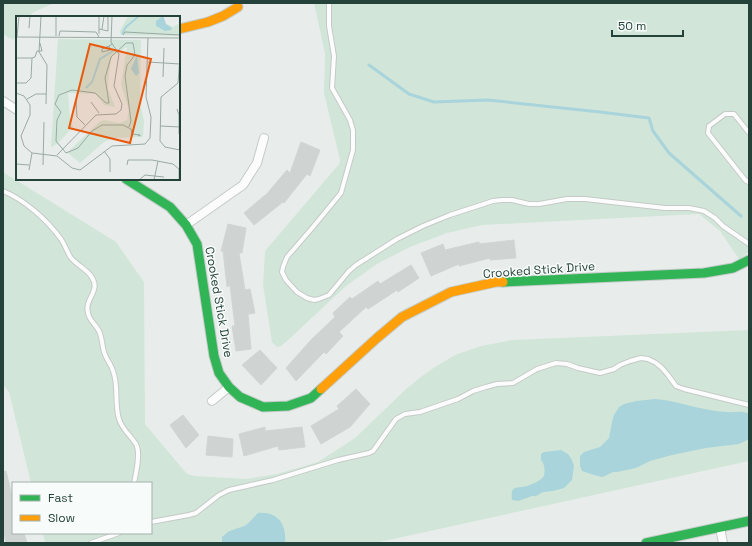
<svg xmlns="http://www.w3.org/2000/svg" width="752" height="546" viewBox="0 0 752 546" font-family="'Space Grotesk',sans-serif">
  <rect width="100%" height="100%" fill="#e8edeb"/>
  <g fill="#d1e6d8">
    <polygon points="3,3 54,3 32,13 29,17 17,17 17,35 13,40 3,34"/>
    <polygon points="314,3 749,3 749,252 739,259 720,231 699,214 482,225 447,233 410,247 377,264 346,286 286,342 281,346 277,347 272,342 263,285 265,251 339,164 340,160 324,93 325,54"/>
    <polygon points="3,172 116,242 144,282 145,424 187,474 195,476 247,479 277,474 318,462 355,438 405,390 422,376 435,367 455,355 481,346 512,340 749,330 749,461 375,543 45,543 43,533 151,533 151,483 31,483 9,392 3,385"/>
  </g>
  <g fill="#a9d4db">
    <path d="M655,399C680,401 702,411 727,412C735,413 742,410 749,414V439L739,444L706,448L672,455L650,461L636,468L617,472H613L605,476L602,477L591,474L582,471L580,466V456L584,452L600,447L609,438L612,422L614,415L619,407L624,404L636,401Z"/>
    <path d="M561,450L568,454L572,460L574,466L572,480L564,488L553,491L543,492L536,496H532L524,499L518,501L512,500C510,484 517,489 527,486C533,484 540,481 544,476C545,470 545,465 541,460V454L544,452Z"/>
    <path d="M258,513C278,511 287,525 285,543H222V537C225,535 227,532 230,531C236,528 241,528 246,525C251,521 254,517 258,513Z"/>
  </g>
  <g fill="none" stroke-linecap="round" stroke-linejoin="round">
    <polyline stroke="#a9d4db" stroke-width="3" points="369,65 409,94 434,102 488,100 600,112 649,118 653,131 669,153 741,216"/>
  </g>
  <g fill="#cfd4d2" stroke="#d1d6d4">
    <polygon points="301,142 320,150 310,176 307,174 284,203 283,202 254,225 244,213 265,195 265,196 287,170 290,173"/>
    <polygon points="228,224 246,228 242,253 239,253 245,290 250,289 255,313 248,314 251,349 236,351 232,326 235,326 230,285 227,287 223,251 221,251"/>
    <polygon points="514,240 516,258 490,260 490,258 459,266 459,264 431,276 421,253 443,244 445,250 479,242 479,244"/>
    <polygon points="411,265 419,278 398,292 397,290 368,309 366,307 339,332 343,336 326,354 324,352 296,381 286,368 311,340 335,317 333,313 350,297 352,299 378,281 380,284"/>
    <polygon points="260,350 277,368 261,385 242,365"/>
    <polygon points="356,389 370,404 350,427 321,444 311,426 339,409 337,406"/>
    <polygon points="183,415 199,435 186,448 170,425"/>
    <polygon points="265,427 265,431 302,427 305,447 279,450 278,446 244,456 239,434"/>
    <polygon points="208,436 233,439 232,457 206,455"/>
    <polygon points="6,471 13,500 13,533 24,533 27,543 6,543 3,528 3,472"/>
  </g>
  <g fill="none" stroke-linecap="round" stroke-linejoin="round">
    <g stroke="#c5cac8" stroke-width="6">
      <g id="lane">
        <polyline points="329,3 329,26 334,56 332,88 350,120 353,130 353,150 341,193 313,227 287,257 283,267 282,272 286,280 297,292 307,298 314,300 319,299 329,295 349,271 356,265 397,239 423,226 450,215 493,201 502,200 512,200 529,204 539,204 567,199 585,199 665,208 689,208 704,211 715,218 723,226 749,244"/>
        <polyline points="749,133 734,114 725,114 709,126 708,133 746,181 749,182"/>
        <path d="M3,191C25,200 47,220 61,239C65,245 67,252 71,258C77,265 86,269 91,276C102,291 84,298 88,313C89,320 96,325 99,331C102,337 102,345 104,352C106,359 111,364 113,371C119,386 114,403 119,419C122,429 130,435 136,444C141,453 136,473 134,483"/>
        <polyline points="151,522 189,515 196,513 219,495 229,490 273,480 338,460 369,453 373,451 396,419 405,414 420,412 458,399 473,391 486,387 497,384 513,383 537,369 556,363 567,364 578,368 600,373 614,369 620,365 630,361 641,358 648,359 656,363 662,368 668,375 676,386 684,389 749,405"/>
        <polyline points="91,543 119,533"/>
      </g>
    </g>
    <g stroke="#c5cac8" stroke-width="10">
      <g id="street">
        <polyline points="3,101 17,110"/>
        <polyline points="186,225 243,185 257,163 264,138"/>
        <polyline points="212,401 229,387"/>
        <polyline points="720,528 723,543"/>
      </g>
    </g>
    <g stroke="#c3cbc8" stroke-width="11">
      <g id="fast">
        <polyline points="126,179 170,207 186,225 197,244 214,356 219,373 229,387 240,397 263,407 288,406 311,398 321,389"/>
        <polyline points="503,282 704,273 733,268 749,260"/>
        <polyline points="646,543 749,521"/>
      </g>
    </g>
    <g stroke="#c3cbc8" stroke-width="11">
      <g id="slow">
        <polyline points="179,29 208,22 223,16 238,7"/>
        <polyline points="321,389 377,338 402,317 451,292 496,282 503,282"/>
      </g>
    </g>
    <use href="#lane" stroke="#fcfcfc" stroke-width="4"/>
    <use href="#street" stroke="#fcfcfc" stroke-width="8"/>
    <use href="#fast" stroke="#30b455" stroke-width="9"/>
    <use href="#slow" stroke="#ff9f0a" stroke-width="9"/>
  </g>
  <g text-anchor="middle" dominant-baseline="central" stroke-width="3" stroke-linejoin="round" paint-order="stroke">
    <g font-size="12" fill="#24423a" stroke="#f7fbf9">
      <text transform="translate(539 270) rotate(-4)">Crooked Stick Drive</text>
      <text transform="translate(219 302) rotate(80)">Crooked Stick Drive</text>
    </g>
  </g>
  <g transform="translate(16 16)">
    <rect width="164" height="164" fill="#e8edeb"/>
    <path d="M112,0H148L150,8L157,11L164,7V20L105,19L104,15ZM42,23L125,24L124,88L128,104L127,121L97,122L88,126L64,147L41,128L35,131ZM111,31L105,68L113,94L111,104L104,107L88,104L83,106L51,137L42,127L57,111L54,102L52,77L80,78L88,89L99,91L92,73L93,56L96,40Z" fill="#d1e6d8" fill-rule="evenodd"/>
    <path d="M147,0L150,8L156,12L155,14L149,15L140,10V5ZM121,39L123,57L120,60L115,53Z" fill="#a9d4db"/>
    <path fill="none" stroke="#a9d4db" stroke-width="2" d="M106,18L110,11L123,0M70,72L76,66L84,43L97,35"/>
    <path fill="none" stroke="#9aa9a4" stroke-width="1" d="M25,0L23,36L31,49L30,88M13,12L14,0M83,13L92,15V1L88,0M86,13L88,0M83,18V0M107,19L109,16L164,19M40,20V0M43,20L44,15L80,16L83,21M0,21L164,22M1,21L3,0M93,30L94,34L86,36V33L93,30L96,28M164,41L162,67L145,81L144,125L149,131L164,134M0,42H16M132,46L164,48M147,61L148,32M0,67H10L15,62L16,42L19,41L21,35H26L24,27M0,77L8,80L14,89V99L5,120L8,130L16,137L41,140L56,152L64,154L96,130L129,128L134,122L135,101L130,81L132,22M11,83L20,78H30M60,85L61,101L69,109M75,86L83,97M161,93L163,99V118M144,110L164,111M113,111L115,105L109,60L111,49L119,39L117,27H110L95,41L89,62L93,87H90L79,77L56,74L43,79L39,88L45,96L41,104L40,125L50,137L62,132L76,115L86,109H107L115,113M115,113L116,118L124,119V120L122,119M88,135L94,143V156M41,139L80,99L100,98L105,94L106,88L98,70L103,38L95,26L96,0M0,148L13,149M27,149L28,106M111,149L112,144H136L157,148L163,153V164M13,154L16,137M123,164L129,159L148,161M138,164L142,145"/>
    <path fill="#e8590c" fill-opacity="0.15" stroke="#e8590c" stroke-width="2" d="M74,28L135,43L114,127L53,112Z"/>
    <rect width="164" height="164" fill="none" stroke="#24423a" stroke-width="2"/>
  </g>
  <rect width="752" height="546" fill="none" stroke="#24423a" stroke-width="8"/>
  <rect x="12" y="482" width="140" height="52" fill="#f7fbf9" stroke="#a3b1ad"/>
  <rect x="20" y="495" width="20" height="6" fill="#30b455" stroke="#a3b1ad"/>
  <text x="48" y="502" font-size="12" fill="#24423a">Fast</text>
  <rect x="20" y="515" width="20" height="6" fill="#ff9f0a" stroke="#a3b1ad"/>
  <text x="48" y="522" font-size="12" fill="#24423a">Slow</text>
  <path d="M612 30v6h71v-6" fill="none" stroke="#24423a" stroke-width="2"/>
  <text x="618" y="30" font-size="12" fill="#24423a" stroke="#f7fbf9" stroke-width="3" paint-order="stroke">50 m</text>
</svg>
